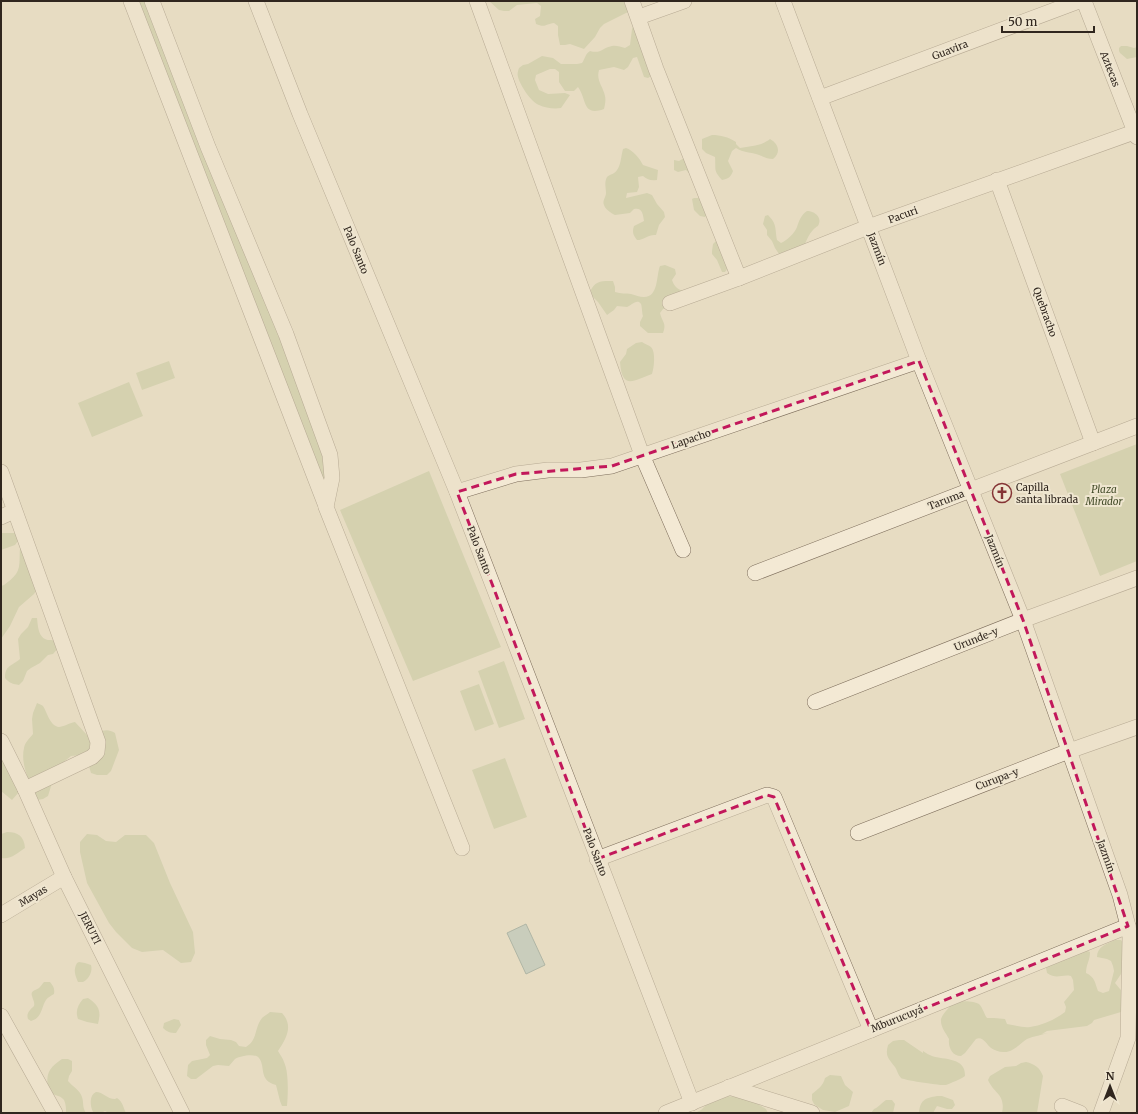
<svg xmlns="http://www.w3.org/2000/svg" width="1138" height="1114" viewBox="0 0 1138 1114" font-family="Merriweather,serif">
  <rect width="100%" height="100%" fill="#e7dcc2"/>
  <g fill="#bec398">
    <polygon points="133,1 146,1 282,340 326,461 324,481"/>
    <path d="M489,1H557L559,2L561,1H629L628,12L604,24L600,28L595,37L584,49L570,44L565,45H560L558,35V26L554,23C546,24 545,28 536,24L535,19L540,16L541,6L537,3L517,5L509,11H504L499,10Z"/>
    <path d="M636,19L699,159L703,166V177L728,268L725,272H722L717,260L712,254V251L713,244L717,240L707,215L705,217L700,216L694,210L692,199L694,198H699L691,175L686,170L678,172L674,170V160L679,161L684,158L655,73L648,78L644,77L637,57L633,58L628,67L624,70L614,67L599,70C596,81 603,86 605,96C606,100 605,105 604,109C582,117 587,99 578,87L574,91H565L559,82V72L555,69H550L536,75L535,80L539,90L548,94L565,93L570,95L561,108C554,109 545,108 539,105C531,102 520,85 518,77C517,74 518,71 519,68L523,65L528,64L542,56L553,58L561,64H577L582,63C585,59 585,54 590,51C601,54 602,48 612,46C616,45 621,47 625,48L630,45L632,29Z"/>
    <polygon points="1121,46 1127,46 1134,48 1137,47 1137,57 1127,59 1120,53 1119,51 1119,48"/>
    <path d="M712,135C721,135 728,137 736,142V144L740,148C751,146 761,146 770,139C779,144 781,153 773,159C767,159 764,157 759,155C751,152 743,153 736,148L732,151L728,161L733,171C731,177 728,179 722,180C713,170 716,170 715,157L706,153L702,149V139Z"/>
    <path d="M626,148C633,150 640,159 643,165L658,170L657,180C651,181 648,180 643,176L638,177L639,187L637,192L627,193L626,198L647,193L652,195L657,204L664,212L665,217L659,225L656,235C649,234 644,240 637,240C633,235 632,232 634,226L644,221C643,214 642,207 634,209L630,213L615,215C611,213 605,209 604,205C602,201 606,197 606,193C606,188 604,182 607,177C610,174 615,174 617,170C621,165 621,156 623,149Z"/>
    <path d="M807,211C815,211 823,218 818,226C817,226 814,229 813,230C809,234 807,239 805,244L779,254L775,248L772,241L767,235V230L763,224L765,216L768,215C777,224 775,228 777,240L781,243C786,241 795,233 797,227C799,221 801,215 807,211Z"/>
    <path d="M665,265L675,269L676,274L672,280C674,286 677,289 683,291L679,303L663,309L660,313C662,322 667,323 663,333H648L640,326V322L643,316C642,314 642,306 641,304C637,298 631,306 627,307C624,307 620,306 617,306L614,310L607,315L598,302L593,297L590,292C595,280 602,281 613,281L615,287V292C621,294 626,293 631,294C636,295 639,297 644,297C659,297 656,275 660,266Z"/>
    <path d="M642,342C644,344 649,345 651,347C656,352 654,368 652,374C633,381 622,390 620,362L626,354L627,349L636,343Z"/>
    <polygon points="169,361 175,378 142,390 136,373"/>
    <polygon points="129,382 143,416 92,437 78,403"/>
    <polygon points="1137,444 1137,561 1100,576 1060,474"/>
    <polygon points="429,471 501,647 413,681 340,510"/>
    <polygon points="1,533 16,533 21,537 15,545 1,550"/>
    <path d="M21,544L40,585L34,594L19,607L10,626L1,639V586L4,585C8,582 13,578 16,574C22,566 18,553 21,544Z"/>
    <path d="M32,618H37C38,626 38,638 48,640C52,640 55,640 58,641L60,646L53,654L48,655L40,663L31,668L27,671L23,681L19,685C13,684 9,683 5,678C5,665 12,666 20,659L18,639L21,634L28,627Z"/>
    <polygon points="504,661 525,719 499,728 478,671"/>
    <polygon points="479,684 494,724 475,731 460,691"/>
    <path d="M37,703C39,704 42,705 43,706C47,712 50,726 59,727C63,727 69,723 75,722L87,735L91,737C99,732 106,727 115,733L119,750L111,771L107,775H97L91,773L88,763L82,755L71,756L59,766L56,770L48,796L43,799L37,800C31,784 20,766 24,748C25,742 30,738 33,734L32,719L33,713Z"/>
    <polygon points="1,757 19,792 12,800 1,791"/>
    <polygon points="505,758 527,817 494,829 472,770"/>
    <path d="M7,832C18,832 24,836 25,848C17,853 11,860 1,858V834Z"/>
    <polygon points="87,834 97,835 106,841 116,842 125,835 146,835 154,843 170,883 193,932 195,953 191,962 181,963 163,950 142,952 132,948 116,932 109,923 87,883 80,852 80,842"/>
    <path d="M1115,940H1121L1124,944L1123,969L1121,974L1115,983L1125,995L1121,1012L1094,1020L1092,1023L1087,1026L1047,1031L1042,1034L1048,1033C1042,1035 1034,1036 1027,1039C1019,1044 1013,1053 1003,1052C999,1052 994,1050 991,1048C986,1044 983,1036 976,1039L965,1053L961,1056C952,1056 948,1047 949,1039C946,1033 940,1027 941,1019C942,1015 951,1004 955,1003C960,1000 975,1001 979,1004C983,1008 984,1014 987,1018H994L1005,1019L1007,1024C1014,1025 1023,1028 1030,1027C1043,1025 1054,1020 1065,1012L1066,1007L1064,1002L1074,990L1073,980L1071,976C1061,974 1057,980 1047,973L1046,968L1056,961L1085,950L1090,952C1090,961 1086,964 1086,973C1095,977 1095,983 1098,991L1103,993L1109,991L1114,971L1113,966L1111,961L1107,959L1097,957C1097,947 1106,944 1115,940Z"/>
    <path d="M79,962L85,963L91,965C93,971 89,979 83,982H78C75,975 73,970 77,963Z"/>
    <path d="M44,982H50C53,986 55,988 54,994C51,996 48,997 46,1000C41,1008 42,1018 31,1021L28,1019C26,1013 30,1010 34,1006C35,1002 33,1000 32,996C30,990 36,991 40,987C41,986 42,984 44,982Z"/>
    <path d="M88,998C100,1006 101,1012 98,1024L87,1022L78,1019C75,1011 78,1005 83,999Z"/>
    <path d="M270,1012L282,1013C294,1026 286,1039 278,1051C280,1055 283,1058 284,1062C289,1072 288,1095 287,1106H282L280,1101L276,1085C258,1080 266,1067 259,1058C255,1053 240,1056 235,1059C233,1061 231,1064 229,1066L218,1065L213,1066L196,1079H191L187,1076L188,1065L192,1061L207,1058L210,1055L206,1045V1040L210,1036L220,1039L231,1040L236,1042L239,1046L246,1047C258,1040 254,1028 262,1018C264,1016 268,1014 270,1012Z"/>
    <path d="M174,1019L179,1020L181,1025L176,1033C170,1033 167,1032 163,1028L164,1023Z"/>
    <path d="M899,1040H904L923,1053V1051C926,1053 929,1055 932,1056C944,1060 966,1057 965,1076C961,1079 951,1083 946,1085C942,1086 903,1080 901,1078C898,1075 897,1070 895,1067C888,1058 885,1056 888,1045L893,1041Z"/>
    <path d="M62,1059H68L72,1061V1071L69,1076L68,1081C72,1086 80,1090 82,1097C84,1103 82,1107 86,1113H66C66,1109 66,1104 64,1100C61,1096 57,1096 53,1094C46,1089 46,1076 50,1070C53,1065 58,1062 62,1059Z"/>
    <path d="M1026,1062C1035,1064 1040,1068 1043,1076L1037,1113H1002C1006,1094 994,1094 988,1080L990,1076L1005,1067L1016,1066L1021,1063Z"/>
    <path d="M830,1075L841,1076L845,1085L853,1092L849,1106L835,1112L823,1110L818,1107L814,1104L812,1100V1094C818,1089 823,1086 825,1078Z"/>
    <path d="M96,1092C103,1092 107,1099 115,1099L117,1098C123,1102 123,1107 126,1113H109L105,1111L101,1113L93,1112C90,1106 89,1095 96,1092Z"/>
    <polygon points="716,1095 748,1098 766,1109 768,1113 695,1113 701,1110"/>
    <path d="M937,1096H942L953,1100L955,1105L952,1109H947L937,1106L933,1113H919C920,1100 925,1098 937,1096Z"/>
    <path d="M886,1100H892L895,1104L893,1113H871L874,1109C879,1107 881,1103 886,1100Z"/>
  </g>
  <polygon fill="#a4bab3" stroke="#6c8680" points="526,924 545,965 526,974 507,933"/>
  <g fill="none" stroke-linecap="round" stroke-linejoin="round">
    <g stroke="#7e6e5c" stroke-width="16">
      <g id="street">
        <polyline points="131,1 326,506"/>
        <polyline points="152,1 208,147 286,334 330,455 332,478 326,507 462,848"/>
        <polyline points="256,1 300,114 457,492 692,1103"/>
        <polyline points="477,1 642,455 683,550"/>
        <polyline points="632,1 656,69 739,278"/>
        <polyline points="783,1 919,361 1023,620 1120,895 1128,926 1130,937 1128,1038 1101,1113"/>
        <polyline points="1084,1 1137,137"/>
        <polyline points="639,17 684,1"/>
        <polyline points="820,98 1079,1"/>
        <polyline points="997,180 1093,443"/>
        <polyline points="670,303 739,278 868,227 1137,131"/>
        <polyline points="1,472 98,742 97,752 92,757 25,789"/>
        <polyline points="457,492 516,474 548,470 581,470 612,466 919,361"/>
        <polyline points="1,517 14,511"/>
        <polyline points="755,573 1137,426"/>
        <polyline points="815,702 1023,620 1137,578"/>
        <polyline points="1,741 25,789 64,877 182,1113"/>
        <polyline points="858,833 1069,751 1137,727"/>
        <polyline points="597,859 767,795 774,797 871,1030"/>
        <polyline points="1,915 64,877"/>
        <polyline points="1,1016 55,1113"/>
        <polyline points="729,1087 812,1113"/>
        <polyline points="1062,1106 1080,1113"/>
        <polyline points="666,1113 1128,926"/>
      </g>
    </g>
    <use href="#street" stroke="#f3e9d4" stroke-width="15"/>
  </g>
  <path d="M0 0H1138V1114H0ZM919,361L1023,620L1128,926L871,1030L774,797L767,795L597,859L457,492L516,474L612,466Z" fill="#e7dcc2" fill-opacity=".55" fill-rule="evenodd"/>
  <path fill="none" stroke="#c2185b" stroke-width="3" stroke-dasharray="8 5" stroke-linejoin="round" d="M919,361L1023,620L1128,926L871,1030L774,797L767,795L597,859L457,492L516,474L612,466Z"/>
  <defs>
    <g id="church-ring" transform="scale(1)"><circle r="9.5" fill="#efe6d0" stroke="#853435" stroke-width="1.5"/><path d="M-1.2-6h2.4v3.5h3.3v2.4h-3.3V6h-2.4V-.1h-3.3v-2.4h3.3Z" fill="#853435"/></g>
  </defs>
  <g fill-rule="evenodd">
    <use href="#church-ring" x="1002" y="493"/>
  </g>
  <g text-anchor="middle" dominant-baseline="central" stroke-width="4" stroke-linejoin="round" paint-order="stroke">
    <g font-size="10" fill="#30261e" stroke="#efe6d0">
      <text transform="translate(950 50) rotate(-21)">Guavira</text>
      <text transform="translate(1110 69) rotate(69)">Aztecas</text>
      <text transform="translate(903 215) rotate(-20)">Pacuri</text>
      <text transform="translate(877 249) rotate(69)">Jazmín</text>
      <text transform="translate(356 250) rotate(68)">Palo Santo</text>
      <text transform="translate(1045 312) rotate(70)">Quebracho</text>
      <text transform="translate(691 439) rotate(-19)">Lapacho</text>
      <text transform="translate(946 500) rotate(-21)">Taruma</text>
      <text transform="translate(479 550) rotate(69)">Palo Santo</text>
      <text transform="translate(995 551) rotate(68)">Jazmín</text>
      <text transform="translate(976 639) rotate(-22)">Urunde-y</text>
      <text transform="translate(997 779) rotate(-21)">Curupa-y</text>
      <text transform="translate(595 852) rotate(69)">Palo Santo</text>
      <text transform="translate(1106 856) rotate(70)">Jazmín</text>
      <text transform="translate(33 896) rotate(-31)">Mayas</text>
      <text transform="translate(90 928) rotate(63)">JERUTI</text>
      <text transform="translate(897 1019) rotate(-22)">Mburucuyá</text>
    </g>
    <g font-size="10" fill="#30261e" stroke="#efe6d0" text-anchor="start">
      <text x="1016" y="487">Capilla<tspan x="1016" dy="12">santa librada</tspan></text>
    </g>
    <g font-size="10" font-style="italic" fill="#414a27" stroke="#efe6d0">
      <text x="1104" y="489">Plaza<tspan x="1104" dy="12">Mirador</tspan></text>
    </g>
  </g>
  <rect width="1138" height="1114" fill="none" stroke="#30261e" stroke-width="4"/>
  <g transform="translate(1110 1086)" stroke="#efe6d0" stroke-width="3" paint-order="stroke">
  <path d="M0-3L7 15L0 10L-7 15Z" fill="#30261e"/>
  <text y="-6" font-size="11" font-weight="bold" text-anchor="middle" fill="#30261e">N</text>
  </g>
  <path d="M1002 26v6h92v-6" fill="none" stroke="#30261e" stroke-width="2"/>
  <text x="1008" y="26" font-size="12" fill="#30261e" stroke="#efe6d0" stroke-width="3" paint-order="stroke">50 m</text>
</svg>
